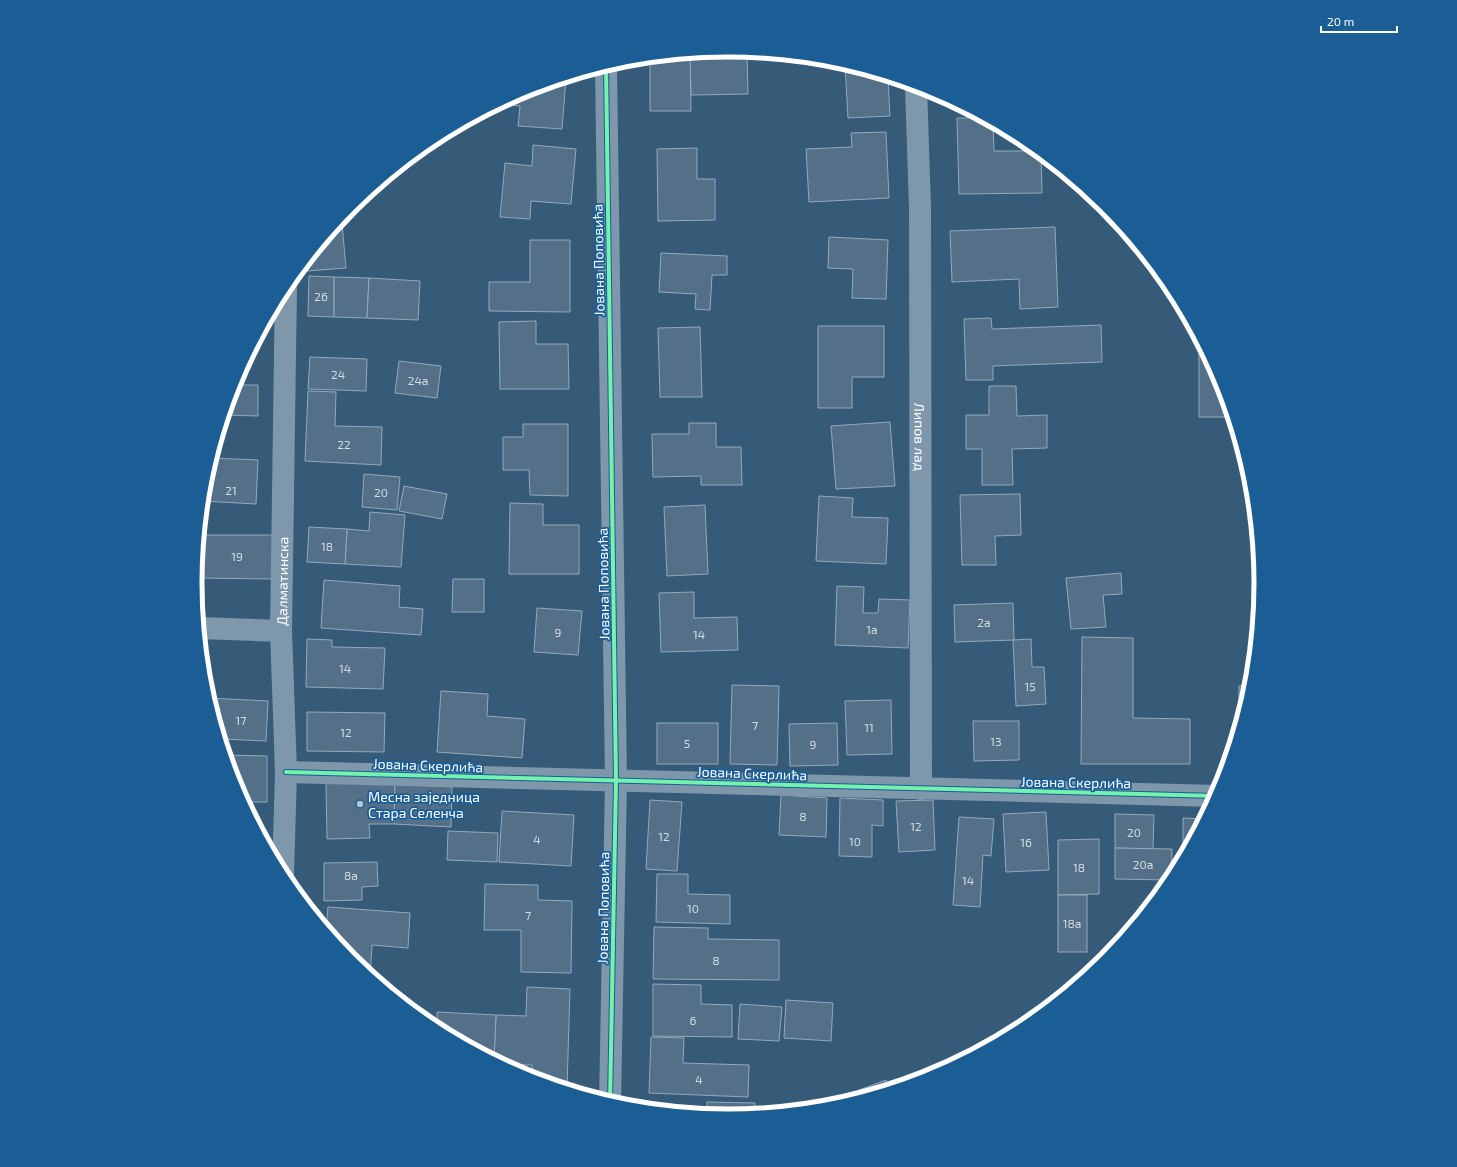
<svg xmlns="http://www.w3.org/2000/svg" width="1457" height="1167" viewBox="0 0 1457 1167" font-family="'Exo 2',sans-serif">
  <rect width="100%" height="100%" fill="#365b79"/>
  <g fill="#537088" stroke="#94a9b9">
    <polygon points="729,50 747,52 748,94 691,95 690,54 722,52 722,51"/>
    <polygon points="690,54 691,111 650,111 650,58"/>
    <polygon points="845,64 888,77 890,116 848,118"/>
    <polygon points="566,78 562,129 518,126 520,106 499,104 525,91"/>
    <polygon points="957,118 984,118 993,123 994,151 1038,151 1041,153 1042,193 959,194"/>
    <polygon points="886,132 889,198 809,202 806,149 852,147 851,133"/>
    <polygon points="533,145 576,149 571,204 531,201 530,219 500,217 505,163 532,166"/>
    <polygon points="697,148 697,179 715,179 715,220 658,221 657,149"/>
    <polygon points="342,223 346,268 307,271 307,260 337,224"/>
    <polygon points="1055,227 1058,307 1020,309 1019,279 952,282 950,231"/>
    <polygon points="829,237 888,240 886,299 852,298 853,269 828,268"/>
    <polygon points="530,240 570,240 570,312 489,311 489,282 530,282"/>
    <polygon points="661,253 727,256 727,275 712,275 710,310 695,309 696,294 659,292"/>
    <polygon points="309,276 334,277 334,317 308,316"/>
    <polygon points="334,277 369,278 367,318 334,317"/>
    <polygon points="369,278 420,281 418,320 367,318"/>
    <polygon points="991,318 992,329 1101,325 1102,362 993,366 993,380 966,380 964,319"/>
    <polygon points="536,321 536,344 568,344 569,389 500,389 499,322"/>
    <polygon points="818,326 884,326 884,377 852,377 852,408 818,408"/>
    <polygon points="700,327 702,397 660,397 658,328"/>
    <polygon points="1199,354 1208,354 1221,380 1233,417 1199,417"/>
    <polygon points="310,357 367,359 366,391 308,389"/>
    <polygon points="399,361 441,366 437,398 395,393"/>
    <polygon points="234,385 258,385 258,416 225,415"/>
    <polygon points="989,386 1016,386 1017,416 1047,415 1047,448 1012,449 1013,485 982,485 982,449 966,449 966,415 989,415"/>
    <polygon points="308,391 336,392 335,426 382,427 381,465 305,461"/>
    <polygon points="890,422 895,486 836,489 831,426"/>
    <polygon points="689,423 716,423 716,447 741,447 742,485 701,485 701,476 653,477 652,434 689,434"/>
    <polygon points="523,424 568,424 568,496 530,495 529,470 503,470 503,437 523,437"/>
    <polygon points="212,458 258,460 256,504 203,501 205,479"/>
    <polygon points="1246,462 1250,475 1245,474"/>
    <polygon points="364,474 400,477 397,510 362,507"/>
    <polygon points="404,486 447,494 442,519 399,511"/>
    <polygon points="1020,494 1021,535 995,536 996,565 962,565 960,495"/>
    <polygon points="819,496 853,498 852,517 888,518 886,564 816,561"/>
    <polygon points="510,503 543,504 543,525 579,525 579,574 509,574"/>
    <polygon points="705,505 708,574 667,576 664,507"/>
    <polygon points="370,512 405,515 401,567 345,564 347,529 369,531"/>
    <polygon points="309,527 347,529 345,564 307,562"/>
    <polygon points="200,535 201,535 200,578 196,578"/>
    <polygon points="201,535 273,535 273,579 200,578"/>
    <polygon points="1121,573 1122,594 1103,595 1106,627 1071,629 1066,578"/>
    <polygon points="453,579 484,579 484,612 452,612"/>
    <polygon points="324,580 400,586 399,607 423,609 421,635 321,628"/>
    <polygon points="837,586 864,587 863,613 878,613 879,599 910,600 908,648 835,645"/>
    <polygon points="694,592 694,618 737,617 738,650 661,652 659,593"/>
    <polygon points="1013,603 1014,640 955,642 954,605"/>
    <polygon points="537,608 582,611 578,655 534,652"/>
    <polygon points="1082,637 1133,638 1133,718 1190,719 1190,764 1081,764"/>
    <polygon points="307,639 332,640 332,647 385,648 383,689 306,687"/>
    <polygon points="1031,639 1032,667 1044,667 1046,704 1016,706 1013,640"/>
    <polygon points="732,685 779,686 777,765 730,764"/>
    <polygon points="1239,686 1252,686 1245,710 1239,710"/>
    <polygon points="441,691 488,694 487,716 525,719 522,758 437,752"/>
    <polygon points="208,698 268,701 266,741 221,739"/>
    <polygon points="891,700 892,754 847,755 845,701"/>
    <polygon points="307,712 385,713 384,752 307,751"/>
    <polygon points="973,721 1019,721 1019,760 974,761"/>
    <rect x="657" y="723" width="61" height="41"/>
    <polygon points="837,723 838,765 790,766 789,724"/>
    <polygon points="226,755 267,756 267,802 243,802 236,787"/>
    <polygon points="326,783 395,784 394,824 369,824 370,838 327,839"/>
    <polygon points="395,784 452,787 451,827 394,824"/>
    <polygon points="781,795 827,798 826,837 779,835"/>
    <polygon points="840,798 883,800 883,826 872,825 872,857 839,856"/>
    <polygon points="650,800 682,802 677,871 646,869"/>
    <polygon points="933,800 935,850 899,852 896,801"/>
    <polygon points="502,811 574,815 571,866 499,862"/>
    <polygon points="1046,812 1049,870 1006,872 1003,814"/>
    <polygon points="1115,814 1154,815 1153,849 1115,848"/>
    <polygon points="959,817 994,819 991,856 983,855 980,907 953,905"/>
    <polygon points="1183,818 1203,819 1203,822 1183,860"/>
    <polygon points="448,831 498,833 497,862 447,860"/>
    <polygon points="1099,839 1099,894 1058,895 1058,840"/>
    <polygon points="1115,848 1172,849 1171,880 1115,879"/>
    <polygon points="377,862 378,886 362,887 362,900 324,901 324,863"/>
    <polygon points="657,874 688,874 688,894 730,895 730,924 656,922"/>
    <polygon points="485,884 538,885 538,900 572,901 571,973 521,972 521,930 484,930"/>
    <rect x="1058" y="895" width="29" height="57"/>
    <polygon points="328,907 410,913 408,948 372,945 370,976 351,961 326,930"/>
    <polygon points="654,927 708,928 708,939 779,940 779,980 653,979"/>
    <polygon points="653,984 701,985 701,1004 732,1005 732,1037 653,1036"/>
    <polygon points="527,987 570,989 567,1088 561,1088 532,1079 532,1065 501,1064 494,1060 496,1015 526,1016"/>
    <polygon points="786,1000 833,1003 831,1041 784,1038"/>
    <polygon points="740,1004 782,1007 779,1041 738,1039"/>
    <polygon points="437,1012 496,1015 494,1060 437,1030"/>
    <polygon points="651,1037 684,1038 683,1063 749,1065 748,1097 649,1093"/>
    <polygon points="886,1080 889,1090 862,1098 859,1090"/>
    <polygon points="707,1102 755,1103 754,1114 728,1117 707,1115"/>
    <polygon points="649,1103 702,1108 702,1114 648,1109"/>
  </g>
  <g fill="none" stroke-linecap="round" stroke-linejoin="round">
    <g stroke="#7f97ab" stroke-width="22">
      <polyline points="606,66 616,781 610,1103"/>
      <path id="s1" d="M916,86L920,208L921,789"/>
      <polyline points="199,628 281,631"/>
      <polyline points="286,772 1217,796"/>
      <path id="s2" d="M283,875L286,772L281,631L286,286"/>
    </g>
    <g stroke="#1a5e95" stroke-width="6">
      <g id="cycleway">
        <polyline points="606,66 616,781 610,1103"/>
        <polyline points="286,772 1217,796"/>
      </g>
    </g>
    <use href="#cycleway" stroke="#73f3ae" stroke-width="4"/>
  </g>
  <circle fill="#b9c6d0" stroke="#1a5e95" stroke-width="1.5" cx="360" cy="804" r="4"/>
  <g text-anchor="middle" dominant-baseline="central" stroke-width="3.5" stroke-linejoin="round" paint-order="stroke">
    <g font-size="12" fill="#d4dbe1">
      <text x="321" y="296">26</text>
      <text x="338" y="374">24</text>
      <text x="418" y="380">24a</text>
      <text x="344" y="444">22</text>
      <text x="231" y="490">21</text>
      <text x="381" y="492">20</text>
      <text x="327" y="546">18</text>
      <text x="237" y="556">19</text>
      <text x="984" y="622">2a</text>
      <text x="872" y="629">1a</text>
      <text x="558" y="632">9</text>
      <text x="699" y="634">14</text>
      <text x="345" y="668">14</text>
      <text x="1030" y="686">15</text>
      <text x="241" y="720">17</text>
      <text x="755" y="725">7</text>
      <text x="869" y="727">11</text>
      <text x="346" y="732">12</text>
      <text x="996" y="741">13</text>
      <text x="687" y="743">5</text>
      <text x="813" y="744">9</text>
      <text x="803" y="816">8</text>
      <text x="916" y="826">12</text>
      <text x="1134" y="832">20</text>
      <text x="664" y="836">12</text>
      <text x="537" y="839">4</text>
      <text x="855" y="841">10</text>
      <text x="1026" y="842">16</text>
      <text x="1143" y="864">20a</text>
      <text x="1079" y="867">18</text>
      <text x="351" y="875">8a</text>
      <text x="968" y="880">14</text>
      <text x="693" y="908">10</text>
      <text x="528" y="915">7</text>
      <text x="1072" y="923">18a</text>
      <text x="716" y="960">8</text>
      <text x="693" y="1020">6</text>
      <text x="699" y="1079">4</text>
    </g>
    <g font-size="14" fill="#fff" stroke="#1a5e95">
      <text transform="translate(598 260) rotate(-91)">Јована Поповића</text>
      <text stroke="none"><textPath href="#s1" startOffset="351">Липов лад</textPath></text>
      <text stroke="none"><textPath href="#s2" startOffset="294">Далматинска</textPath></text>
      <text transform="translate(603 584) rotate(-91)">Јована Поповића</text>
      <text transform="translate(428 765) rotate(2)">Јована Скерлића</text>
      <text transform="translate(752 773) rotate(2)">Јована Скерлића</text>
      <text transform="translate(1076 782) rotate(1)">Јована Скерлића</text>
      <text transform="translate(603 908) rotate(-89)">Јована Поповића</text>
    </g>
    <g font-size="14" fill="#fff" stroke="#1a5e95" text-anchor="start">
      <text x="368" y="796">Месна заједница<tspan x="368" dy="16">Стара Селенча</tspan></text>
    </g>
  </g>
  <path d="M0 0H1457V1167H0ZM202 583a526 526 0 1 1 1052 0a526 526 0 1 1-1052 0Z" fill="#1a5e95" fill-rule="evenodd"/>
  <path fill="none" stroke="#fff" stroke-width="5" d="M202 583a526 526 0 1 1 1052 0a526 526 0 1 1-1052 0Z"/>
  <path d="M1321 26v6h76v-6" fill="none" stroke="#ffffff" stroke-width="2"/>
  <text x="1327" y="26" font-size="12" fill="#ffffff" stroke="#1a5e95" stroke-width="3" paint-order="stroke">20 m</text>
</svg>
